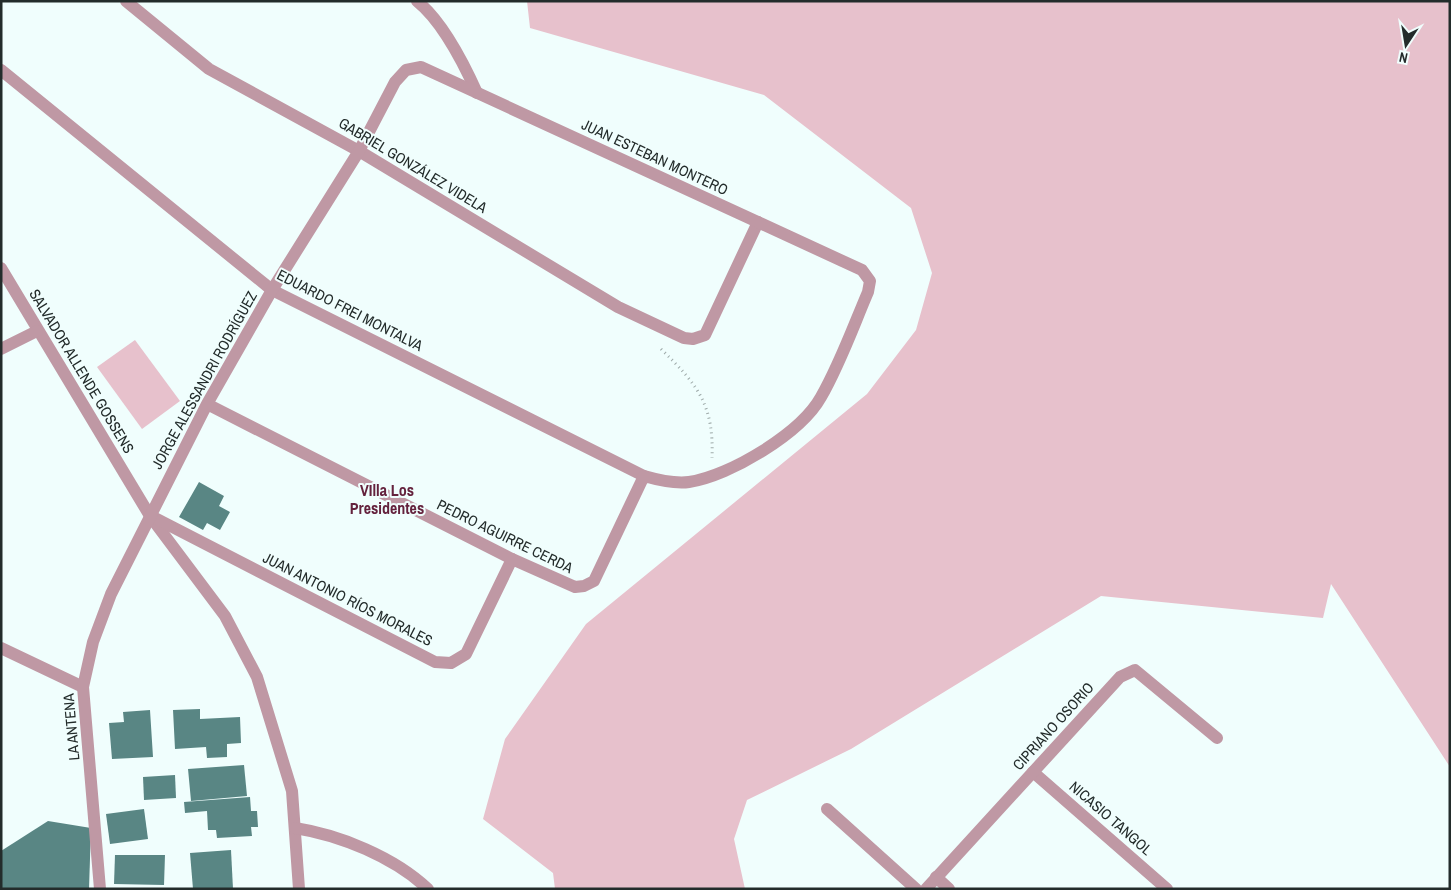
<svg xmlns="http://www.w3.org/2000/svg" width="1451" height="890" viewBox="0 0 1451 890" font-family="'Archivo Narrow',sans-serif">
  <rect width="100%" height="100%" fill="#f0fefd"/>
  <g fill="#e7c1cc">
    <polygon points="527,1 1450,1 1450,767 1331,584 1323,618 1101,596 851,749 747,800 734,839 745,889 555,889 553,873 483,819 505,739 586,624 867,394 916,330 932,273 911,208 764,95 530,28"/>
    <polygon points="135,340 180,401 142,429 97,367"/>
  </g>
  <g fill="#598684">
    <polygon points="199,482 224,496 219,506 230,512 220,530 207,523 203,530 179,517"/>
    <polygon points="200,709 200,719 240,717 241,743 227,744 227,757 207,758 206,747 175,749 173,710"/>
    <polygon points="150,710 153,757 112,759 109,723 124,722 123,712"/>
    <polygon points="244,765 247,796 191,801 188,769"/>
    <polygon points="175,775 176,798 144,800 143,777"/>
    <polygon points="250,797 251,811 257,811 258,827 251,827 252,836 217,838 216,830 208,830 207,811 185,813 184,802"/>
    <polygon points="144,809 148,839 110,844 106,814"/>
    <polygon points="48,821 91,828 89,889 1,889 1,851"/>
    <polygon points="231,850 233,889 193,889 190,853"/>
    <polygon points="115,855 165,855 164,885 114,884"/>
  </g>
  <g fill="none" stroke-linecap="round" stroke-linejoin="round">
    <path stroke="#9eaaa9" stroke-width="3" stroke-dasharray="1 4" stroke-linecap="butt" d="M661,349C698,385 714,405 712,458"/>
    <g stroke="#bf98a4" stroke-width="12">
      <polyline points="126,1 209,69 359,151 618,307 684,338 693,339 705,335 758,222"/>
      <path d="M417,1C442,21 464,64 477,93"/>
      <polyline points="1,70 272,290 644,476"/>
      <polyline points="1,268 150,516 225,616 257,677 292,791 299,889"/>
      <polyline points="1,349 37,331"/>
      <polyline points="153,517 435,662 451,663 466,654 512,559"/>
      <polyline points="1,648 83,687"/>
      <polyline points="1033,772 1167,889"/>
      <polyline points="827,809 916,889"/>
      <path d="M295,828C340,835 394,857 428,889"/>
      <polyline points="936,877 949,889"/>
      <path d="M100,889L83,687L93,642L111,594L207,404L272,290L359,151L395,82L406,70L421,67L862,270L870,281L868,292C853,327 840,364 821,397C801,433 730,476 689,482C674,484 658,480 644,476L594,581L584,586L575,587L512,559L207,404"/>
      <polyline points="926,889 1120,677 1135,670 1217,738"/>
    </g>
  </g>
  <g text-anchor="middle" dominant-baseline="central" stroke-width="4" stroke-linejoin="round" paint-order="stroke">
    <g font-size="15" fill="#232c2b" stroke="#f0fefd">
      <text transform="translate(655 157) rotate(25)">JUAN ESTEBAN MONTERO</text>
      <text transform="translate(413 165) rotate(31)">GABRIEL GONZÁLEZ VIDELA</text>
      <text transform="translate(350 310) rotate(27)">EDUARDO FREI MONTALVA</text>
      <text transform="translate(82 371) rotate(59)">SALVADOR ALLENDE GOSSENS</text>
      <text transform="translate(204 380) rotate(-61)">JORGE ALESSANDRI RODRÍGUEZ</text>
      <text transform="translate(505 536) rotate(26)">PEDRO AGUIRRE CERDA</text>
      <text transform="translate(348 599) rotate(27)">JUAN ANTONIO RÍOS MORALES</text>
      <text transform="translate(1053 726) rotate(-48)">CIPRIANO OSORIO</text>
      <text transform="translate(71 727) rotate(-95)">LA ANTENA</text>
      <text transform="translate(1111 818) rotate(41)">NICASIO TANGOL</text>
    </g>
    <g font-size="16" font-weight="bold" fill="#64223d" stroke="#f0fefd">
      <text x="387" y="490">VIlla Los<tspan x="387" dy="18">Presidentes</tspan></text>
    </g>
  </g>
  <rect width="1451" height="890" fill="none" stroke="#232c2b" stroke-width="5"/>
  <g transform="translate(1406 45) rotate(192)" stroke="#f0fefd" stroke-width="4" paint-order="stroke">
  <path d="M0-4L9 19L0 12L-9 19Z" fill="#232c2b"/>
  <text y="-8" font-size="14" font-weight="bold" text-anchor="middle" fill="#232c2b">N</text>
  </g>
</svg>
